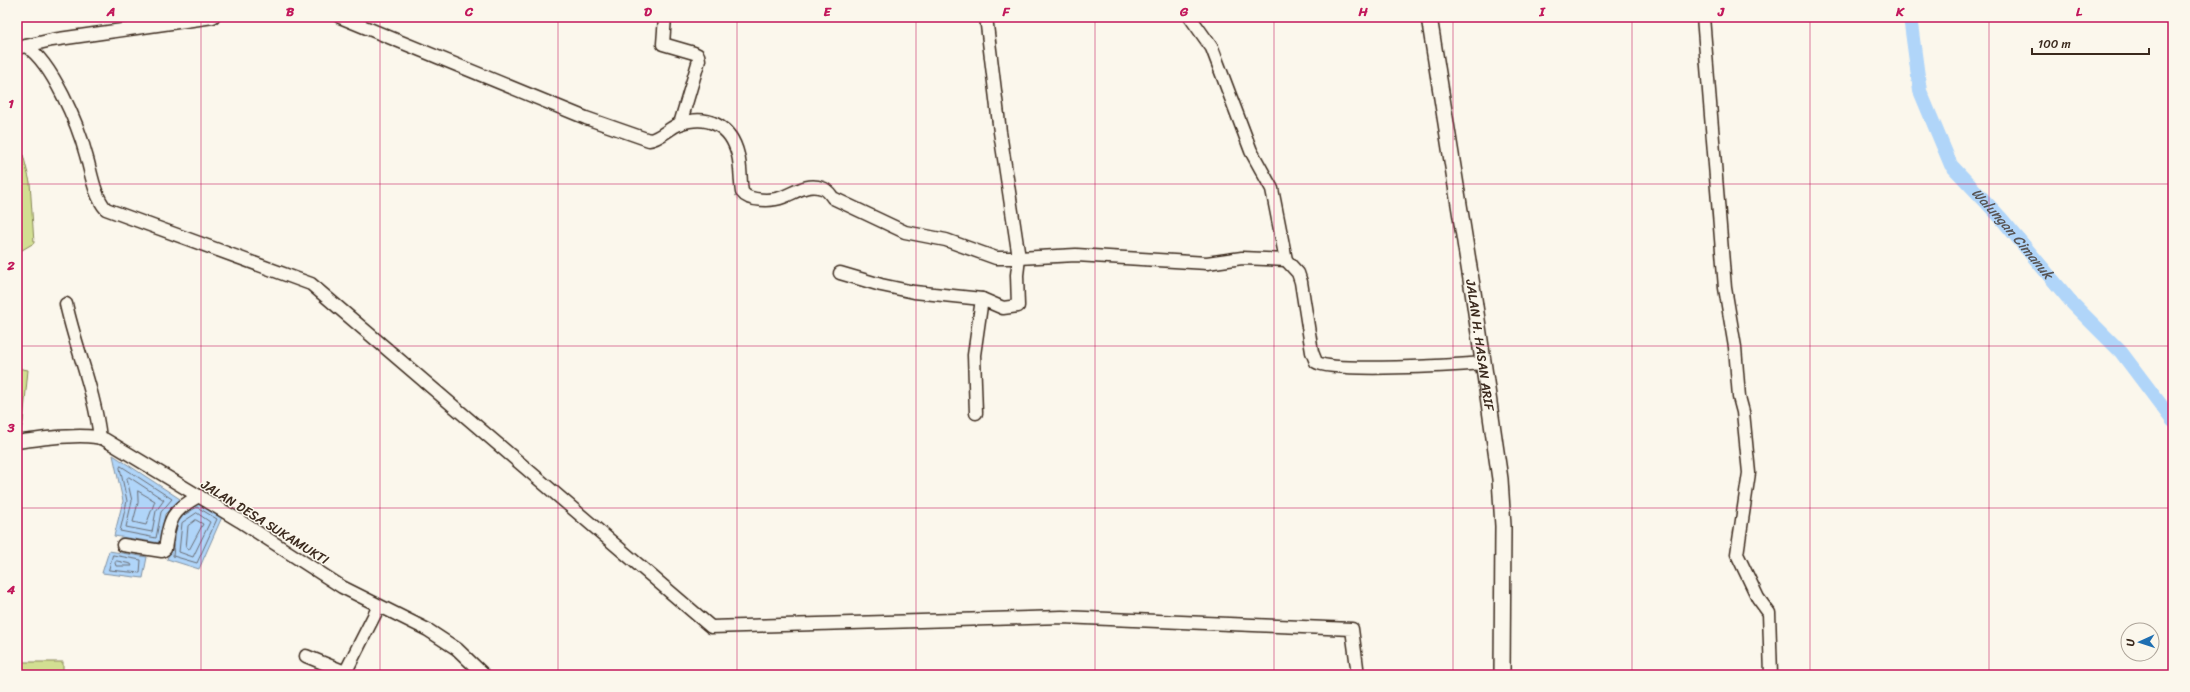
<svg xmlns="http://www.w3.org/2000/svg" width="2190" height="692" viewBox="0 0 2190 692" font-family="Sriracha,sans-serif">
  <rect width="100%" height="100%" fill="#fbf7ec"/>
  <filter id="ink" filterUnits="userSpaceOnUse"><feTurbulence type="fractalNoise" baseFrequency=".025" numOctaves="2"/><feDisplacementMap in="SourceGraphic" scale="8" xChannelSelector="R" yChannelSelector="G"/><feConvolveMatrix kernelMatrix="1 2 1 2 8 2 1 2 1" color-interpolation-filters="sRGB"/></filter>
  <g filter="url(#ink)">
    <g fill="#d2df92" stroke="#868458">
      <polygon points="17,131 30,182 34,243 17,253"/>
      <polygon points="17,368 28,370 23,422 17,444"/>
      <rect x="17" y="662" width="46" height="13"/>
    </g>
    <g fill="#b0d5f9" stroke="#8191a1">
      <polygon points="113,455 180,499 165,514 160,543 114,536 123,501"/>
      <polygon points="197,502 222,517 199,569 167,559 171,549 173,516"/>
      <polygon points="109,551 147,557 143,578 102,573"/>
    </g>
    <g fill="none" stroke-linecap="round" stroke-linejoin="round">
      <g stroke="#6a6e76" stroke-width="1">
        <polygon points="121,466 172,499 161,512 156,538 120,531 127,501 120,468"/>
        <polygon points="129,477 164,500 156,511 152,532 126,527 132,501 127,479"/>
        <polygon points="138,491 155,501 146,525 133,522 138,503"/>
        <polygon points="197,513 210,522 193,557 179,552 182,523"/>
        <polygon points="196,520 203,524 189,550 186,548 188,526"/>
        <polyline points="176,528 173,556 197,563 217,519 197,507 184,515"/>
        <polygon points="113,555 141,560 140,573 109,570"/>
        <polygon points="117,561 131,564 132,566 116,566 115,563"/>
      </g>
      <path stroke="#b0d5f9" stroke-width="14" id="s1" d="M1910,17L1920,91L1951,165L2000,217L2073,304L2121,352L2173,421"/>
      <g stroke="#3b2a1e" stroke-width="15">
        <g id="minor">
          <path d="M340,17L586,118L649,140C660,139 669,128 679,124C707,114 731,125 738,155C741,166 740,180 742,192C749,202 773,201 783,197C796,192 807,183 822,188C827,189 830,194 833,198L905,232L946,240L996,258H1019L1017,275L1018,306L1003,308L982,299L974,355L976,413"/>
          <polyline points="665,17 663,44 694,53 698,55 699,60 680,124"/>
          <polyline points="986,17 1000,132 1019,258 1076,255 1207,263 1242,258 1286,260"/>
          <path d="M1190,17L1212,48L1251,151L1272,189L1286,260L1298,273L1301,282L1312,352L1316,362C1331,373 1459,365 1484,363"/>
          <polyline points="1703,17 1725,288 1735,347 1739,397 1743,412 1749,473 1737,554 1758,598 1769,613 1771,675"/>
          <path d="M26,46C52,63 78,124 86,155C91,171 94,196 106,209L311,284L711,627L1062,617L1352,629L1358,675"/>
          <polyline points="17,48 52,40 213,17"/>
          <polyline points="840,273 881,285 914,292 982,299"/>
          <path d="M66,304C76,349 95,392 100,438"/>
          <path d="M17,442C37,439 86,432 104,439L240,521L342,587L428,630L457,649L484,675"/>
          <path d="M123,545L162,551L165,549C170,518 171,511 199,496"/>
          <polyline points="306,656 345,672"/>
          <polyline points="344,675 379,606"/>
        </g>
      </g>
      <g stroke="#3b2a1e" stroke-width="18">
        <g id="major">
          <path id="s2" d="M1429,17L1473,292L1500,479L1503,526L1502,675"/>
        </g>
      </g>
      <use href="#minor" stroke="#fbf7ec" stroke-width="12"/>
      <use href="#major" stroke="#fbf7ec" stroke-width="15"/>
    </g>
  </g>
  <path fill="none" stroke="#c2185b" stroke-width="1" stroke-opacity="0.55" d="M201,17V675M380,17V675M558,17V675M737,17V675M916,17V675M1095,17V675M1274,17V675M1453,17V675M1632,17V675M1810,17V675M1989,17V675M17,184H2173M17,346H2173M17,508H2173"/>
  <g text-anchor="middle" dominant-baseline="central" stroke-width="3" stroke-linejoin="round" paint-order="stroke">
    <g font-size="13" fill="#3b2a1e" stroke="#fbf7ec">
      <text stroke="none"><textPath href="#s2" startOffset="332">JALAN H. HASAN ARIF</textPath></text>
      <text transform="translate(265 522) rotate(32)">JALAN DESA SUKAMUKTI</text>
    </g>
    <g font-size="14" font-style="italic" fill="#585555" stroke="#fbf7ec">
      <text stroke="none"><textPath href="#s1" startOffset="247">Walungan Cimanuk</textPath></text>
    </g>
  </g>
  <rect width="2190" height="692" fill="none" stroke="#fbf7ec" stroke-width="44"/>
  <g transform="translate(2140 642) rotate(267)"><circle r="19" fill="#fbf7ec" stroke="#aea59a"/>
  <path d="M0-3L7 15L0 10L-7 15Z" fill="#1f6fb2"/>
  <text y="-6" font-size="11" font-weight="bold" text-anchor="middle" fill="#3b2a1e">U</text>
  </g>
  <path d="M2032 48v6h117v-6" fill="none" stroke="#3b2a1e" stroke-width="2"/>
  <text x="2038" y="48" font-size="12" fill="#3b2a1e" stroke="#fbf7ec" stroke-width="3" paint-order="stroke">100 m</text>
  <rect x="22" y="22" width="2146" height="648" fill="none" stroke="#c2185b" stroke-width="1.5"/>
  <g font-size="13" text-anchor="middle" font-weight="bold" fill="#c2185b">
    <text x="111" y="16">A</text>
    <text x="290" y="16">B</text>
    <text x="469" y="16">C</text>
    <text x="648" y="16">D</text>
    <text x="827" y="16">E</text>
    <text x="1006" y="16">F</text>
    <text x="1184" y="16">G</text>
    <text x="1363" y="16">H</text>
    <text x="1542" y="16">I</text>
    <text x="1721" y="16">J</text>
    <text x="1900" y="16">K</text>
    <text x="2079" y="16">L</text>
    <text x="11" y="108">1</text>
    <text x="11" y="270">2</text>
    <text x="11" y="432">3</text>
    <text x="11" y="594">4</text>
  </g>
</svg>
